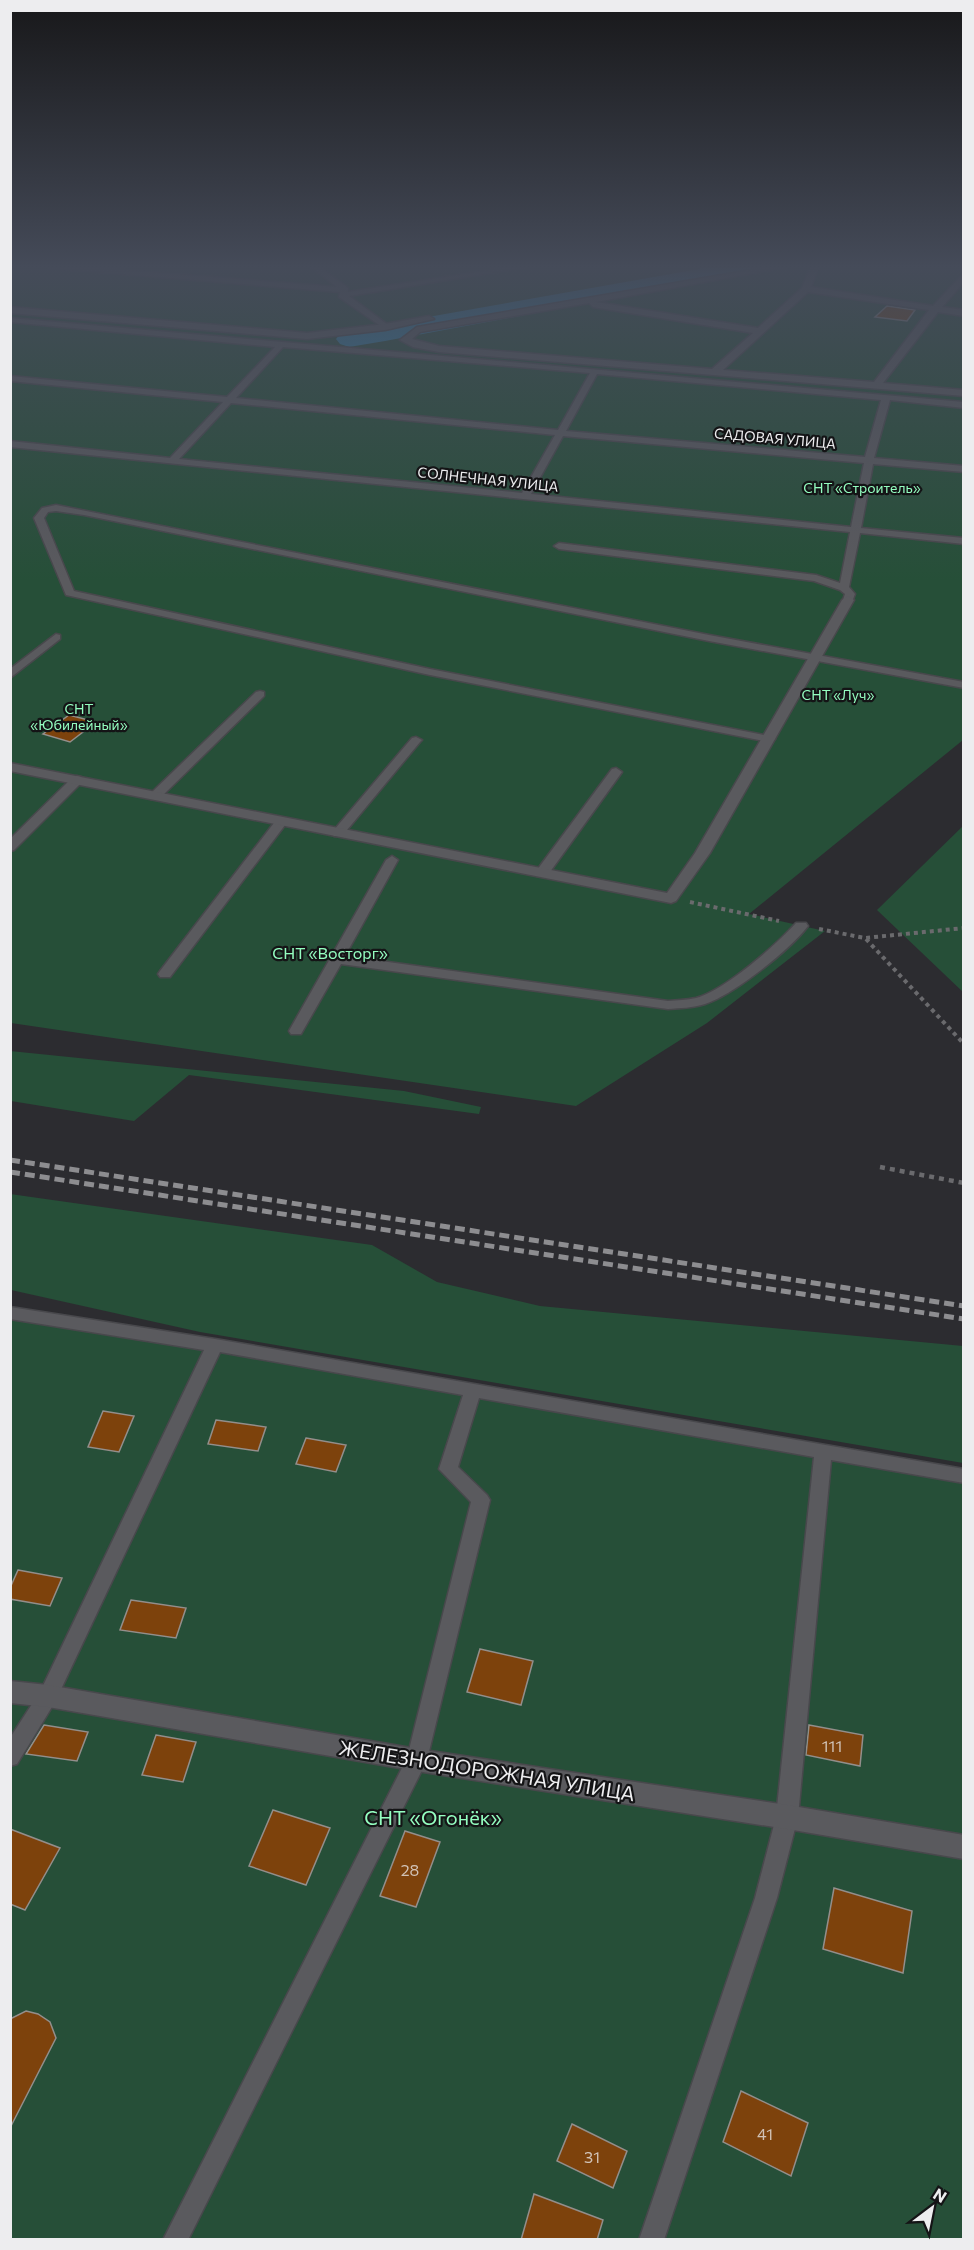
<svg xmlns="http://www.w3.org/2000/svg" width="974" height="2250" viewBox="0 0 974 2250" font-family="Commissioner,sans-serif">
  <rect width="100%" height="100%" fill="#2c2c30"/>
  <g fill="#264f38">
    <polygon points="11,266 963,266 963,740 749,914 825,931 707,1023 576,1106 11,1023"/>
    <polygon points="963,826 963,992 877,910"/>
    <polygon points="10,1051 404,1091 481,1107 479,1114 189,1075 134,1121 11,1101"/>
    <polygon points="10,1194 372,1245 437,1282 540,1306 963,1346 963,1463 200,1332 11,1290"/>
    <polygon points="10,1316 963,1479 963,2239 11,2239"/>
  </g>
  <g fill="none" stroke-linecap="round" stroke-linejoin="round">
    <polygon fill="#2d85ad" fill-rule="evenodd" points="716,266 764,266 760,271 752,273 385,341 349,347 340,344 336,339 340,334 349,331"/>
  </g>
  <g fill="#7d420c" stroke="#938e8b" stroke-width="1.5">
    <polygon points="887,306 915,310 907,321 875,317"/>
    <polygon points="69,715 96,722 70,742 43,734"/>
    <polygon points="103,1411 134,1416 119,1452 88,1447"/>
    <polygon points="216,1420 266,1427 258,1451 208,1444"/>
    <polygon points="306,1438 346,1445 336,1472 296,1464"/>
    <polygon points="18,1570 62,1578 50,1606 10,1599 10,1588"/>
    <polygon points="131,1600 186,1608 176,1638 120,1630"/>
    <polygon points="480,1649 533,1661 521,1705 467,1692"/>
    <polygon points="44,1725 88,1732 77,1761 26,1754"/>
    <polygon points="809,1725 863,1735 860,1766 806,1755"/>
    <polygon points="156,1735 196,1742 183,1782 142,1775"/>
    <polygon points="273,1810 330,1828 306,1885 249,1866"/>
    <polygon points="10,1829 60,1848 25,1910 10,1904"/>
    <polygon points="405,1831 440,1842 416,1907 380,1896"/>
    <polygon points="834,1888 912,1911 903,1973 823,1949"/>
    <polygon points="26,2011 38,2014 50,2022 56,2038 10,2128 10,2019"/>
    <polygon points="741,2091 808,2123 791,2176 723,2142"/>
    <polygon points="572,2124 627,2151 613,2188 557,2161"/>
    <polygon points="534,2194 603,2220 597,2240 521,2240"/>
  </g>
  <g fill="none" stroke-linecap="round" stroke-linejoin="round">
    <g stroke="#48484c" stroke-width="3">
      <g id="lane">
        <polygon points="46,266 71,266 337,287 310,266 318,266 348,288 348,292 517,266 532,266 349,296 388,325 388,329 385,329 339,297 340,292 50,268"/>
        <path d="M10,318L964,402V408L890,400L874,458L964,466V472L873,464L861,528L964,538V544L860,533L849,587L855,594L852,602L848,603L843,600L845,594L840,590L814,581L559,549L554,546L559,543L816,575L840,583L850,532L10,447V441L170,458L223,402L10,381V376L227,397L275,347L10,322ZM283,347L590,373L558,430L236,398ZM597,374L881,400L865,457L566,431ZM231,403L555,435L522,493L179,459ZM563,436L864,463L851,527L531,494Z"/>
        <polygon points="56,505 709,635 964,682 964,688 709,641 84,515 56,511 48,512 44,518 74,591 430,669 769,736 775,739 769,742 430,675 66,595 34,518 42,508"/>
        <polygon points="56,634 60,635 60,639 10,678 10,669"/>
        <polygon points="260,691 264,692 264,696 159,799 151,799 151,793 256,692"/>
        <polygon points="416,737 422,740 420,742 342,836 334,836 332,833 334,830 412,738"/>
        <polygon points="616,768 622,772 547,876 537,876 536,873 537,870 612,769"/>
        <polygon points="77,776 81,777 81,783 14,850 10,851 10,839 73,777"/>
        <polygon points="281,818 285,819 285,825 170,977 160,977 158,974 160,971 277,819"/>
        <path d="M392,856L398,860L345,956L668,1001C677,1000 687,1000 696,998C725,990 775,946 796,923H806L808,926C790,950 733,995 705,1004C693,1008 680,1008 668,1009L341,964L301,1034H291L289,1031L386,860Z"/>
        <polygon points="10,1307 215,1339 964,1469 964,1483 831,1460 798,1817 777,1898 664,2240 639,2240 755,1898 776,1817 814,1457 479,1398 458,1467 487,1495 490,1500 427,1760 188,2240 163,2240 407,1758 471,1502 439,1469 463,1395 220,1352 55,1702 17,1764 10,1766 10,1738 41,1690 204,1350 10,1319"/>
      </g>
    </g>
    <g stroke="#48484c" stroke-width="3">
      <g id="street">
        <path d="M775,266H791L596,302L758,328L802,288L811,266H819L811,287L933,306L964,273V282L942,307L964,310V316L938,312L883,383L964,390V396L439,352L413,347L400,340L417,327ZM808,292L929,310L874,382L723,370ZM589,303L593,307L753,333L712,369L439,346L412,339L420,332Z"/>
        <polygon points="10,307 307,333 385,324 429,316 434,319 385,330 307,339 10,313"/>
        <polygon points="848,596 854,600 710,853 676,901 671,903 10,771 10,763 667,893 695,853 842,600"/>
        <polygon points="10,1681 48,1685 417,1749 787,1805 964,1835 964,1859 787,1829 417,1771 48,1707 10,1703"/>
      </g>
    </g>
    <g stroke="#6a6a6d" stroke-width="4" stroke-dasharray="4 4" stroke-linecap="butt">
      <polyline points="690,902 779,921"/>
      <polyline points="819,929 865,938 964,928"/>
      <polyline points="866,939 964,1044"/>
    </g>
    <polyline stroke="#6a6a6d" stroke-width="4.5" stroke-dasharray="5 5" stroke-linecap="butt" points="880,1167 964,1183"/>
    <use href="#lane" fill="#5a5a5e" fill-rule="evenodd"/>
    <use href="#street" fill="#5a5a5e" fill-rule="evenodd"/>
    <g stroke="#8d8d90" stroke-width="5" stroke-dasharray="10 5" stroke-linecap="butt">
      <polyline points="10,1160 964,1306"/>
      <polyline points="10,1172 964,1319"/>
    </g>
  </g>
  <linearGradient id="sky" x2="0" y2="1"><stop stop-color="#18181a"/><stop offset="0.46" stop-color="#454b59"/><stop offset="1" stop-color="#454b59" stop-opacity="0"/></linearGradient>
  <rect width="974" height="580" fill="url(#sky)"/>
  <g text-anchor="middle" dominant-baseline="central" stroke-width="4.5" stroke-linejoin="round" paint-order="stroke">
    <g font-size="14" fill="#ededef" stroke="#141416">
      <text transform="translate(775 438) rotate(5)">САДОВАЯ УЛИЦА</text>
      <text transform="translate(488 479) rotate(6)">СОЛНЕЧНАЯ УЛИЦА</text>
    </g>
    <g font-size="14" fill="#94fec0" stroke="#141416">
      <text x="862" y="487">СНТ «Строитель»</text>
      <text x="838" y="694">СНТ «Луч»</text>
      <text x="79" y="708">СНТ<tspan x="79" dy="16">«Юбилейный»</tspan></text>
    </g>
    <g font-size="16" fill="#94fec0" stroke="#141416">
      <text x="330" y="952">СНТ «Восторг»</text>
    </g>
    <g font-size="16" fill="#d1c2b6">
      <text x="832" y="1745">111</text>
      <text x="410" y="1869">28</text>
      <text x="765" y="2133">41</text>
      <text x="592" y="2156">31</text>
    </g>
    <g font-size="20" fill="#ededef" stroke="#141416">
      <text transform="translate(487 1770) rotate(9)">ЖЕЛЕЗНОДОРОЖНАЯ УЛИЦА</text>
    </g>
    <g font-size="20" fill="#94fec0" stroke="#141416">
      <text x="433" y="1817">СНТ «Огонёк»</text>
    </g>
  </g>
  <rect width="974" height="2250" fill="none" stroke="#ededef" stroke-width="24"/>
  <g transform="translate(932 2208) rotate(32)" stroke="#141416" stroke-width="4.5" paint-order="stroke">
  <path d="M0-4.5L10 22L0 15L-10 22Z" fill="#ededef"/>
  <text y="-9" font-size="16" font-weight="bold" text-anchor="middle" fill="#ededef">N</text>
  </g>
</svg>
